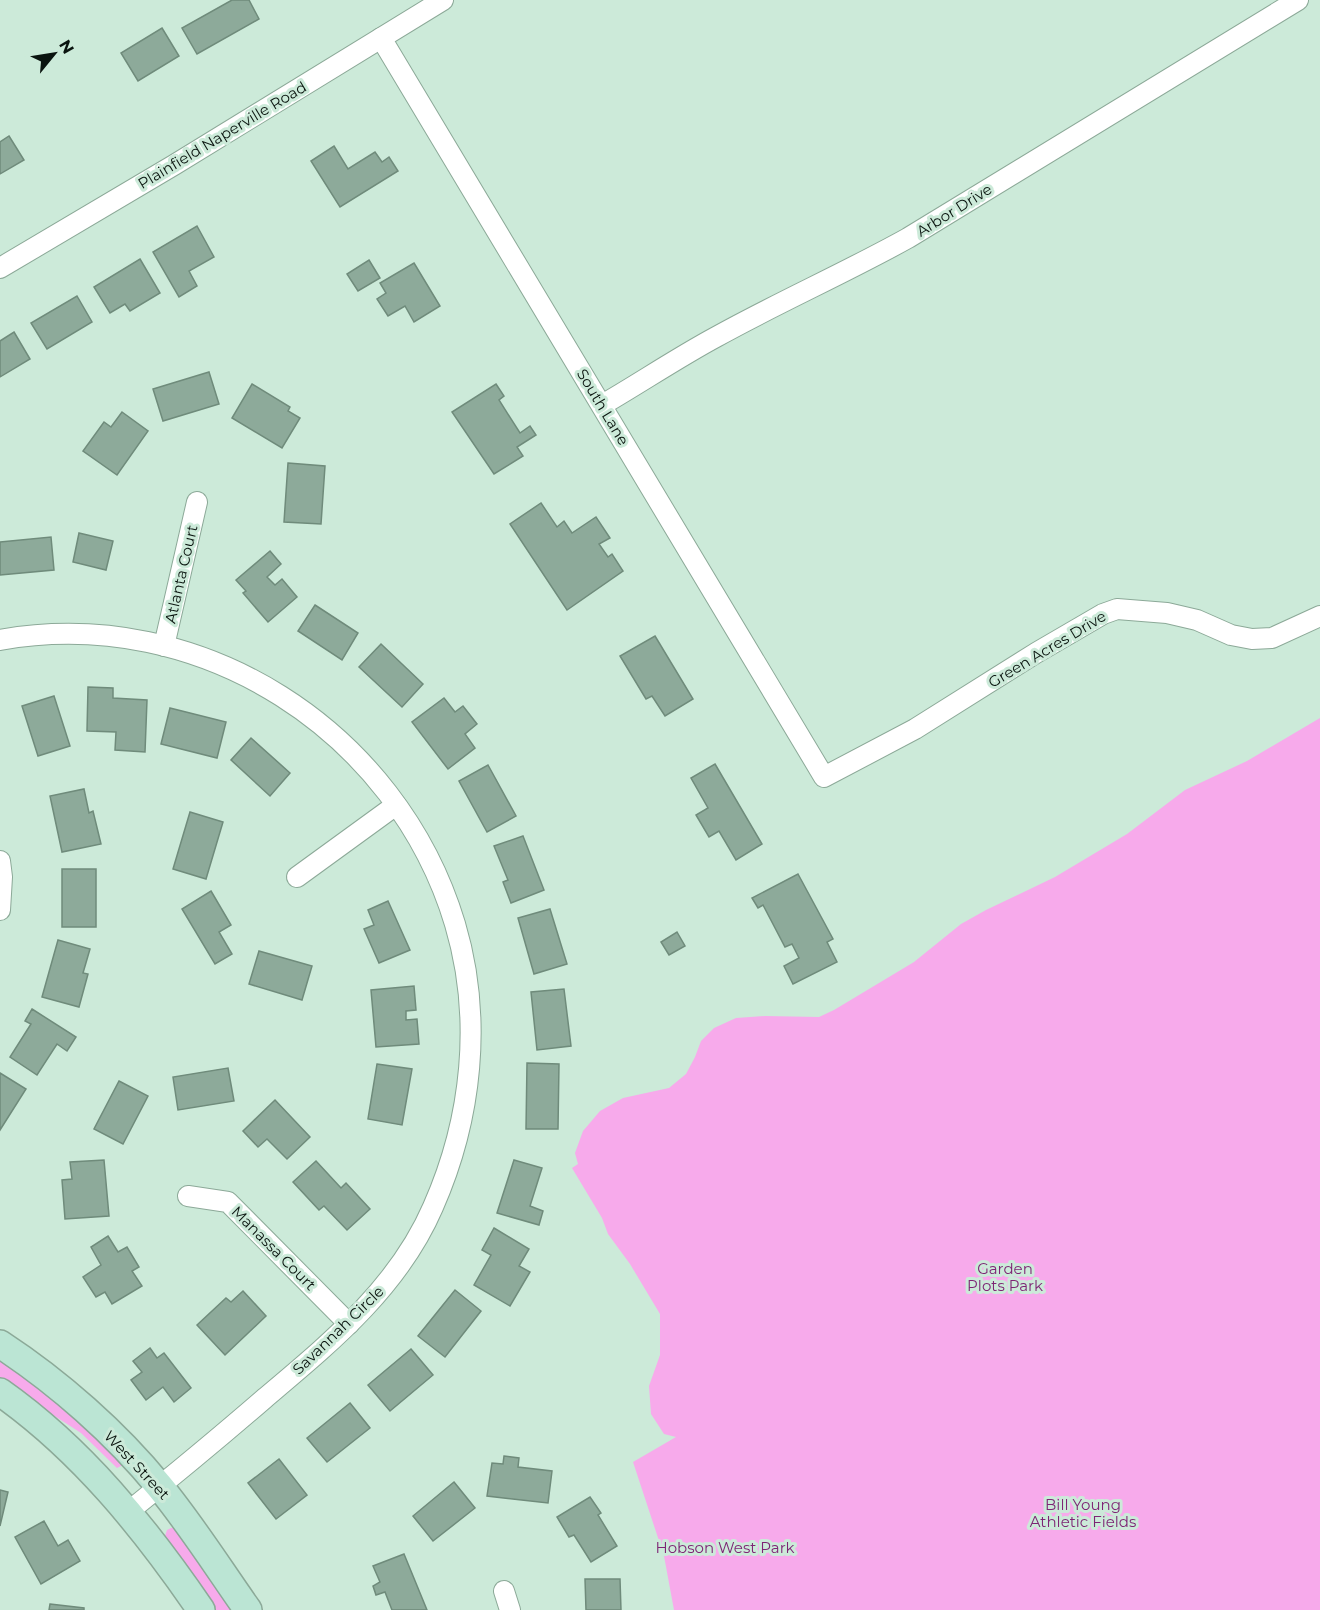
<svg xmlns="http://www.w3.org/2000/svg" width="1320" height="1610" viewBox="0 0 1320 1610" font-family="Montserrat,sans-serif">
  <rect width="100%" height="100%" fill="#ccead9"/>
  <g fill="#f7aaeb">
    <polygon points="1320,718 1320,1610 674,1610 664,1556 633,1462 676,1437 664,1434 651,1414 649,1386 660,1355 660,1314 630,1264 608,1234 602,1218 572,1168 578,1164 575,1153 583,1131 600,1111 623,1098 669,1088 686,1074 695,1057 701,1041 714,1028 736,1018 765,1016 819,1017 834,1010 914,962 961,924 986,910 1055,877 1127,834 1185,790 1247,761"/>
    <polygon points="0,1357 53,1398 123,1465 117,1468 81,1433 33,1402 0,1377"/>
    <polygon points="171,1528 175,1528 235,1610 213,1610 166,1541 165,1536 167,1530"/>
  </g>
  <g fill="#8daa9a" stroke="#6f8b7b" stroke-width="1.5">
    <polygon points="232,0 249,0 259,19 197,54 182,28"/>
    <polygon points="162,28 179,56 138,81 121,53"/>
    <polygon points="9,136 24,160 0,174 0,142"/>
    <polygon points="334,146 348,169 375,152 382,162 389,157 398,171 340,207 311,161"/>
    <polygon points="197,226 214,257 189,271 197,286 179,297 153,252"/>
    <polygon points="140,259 160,293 130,311 125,304 110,313 94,287"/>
    <polygon points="369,260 380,278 358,291 347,274"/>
    <polygon points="414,263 440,306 414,322 405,306 388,316 377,299 386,293 380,283"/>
    <polygon points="77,296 92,322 47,349 31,323"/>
    <polygon points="14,332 30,359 0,377 0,341"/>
    <polygon points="209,372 219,404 163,421 153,389"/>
    <polygon points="252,384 290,407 288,411 300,418 282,448 232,418"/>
    <polygon points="496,384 504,396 499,400 520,433 530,426 536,435 517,447 523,456 494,474 452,412"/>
    <polygon points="122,412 148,431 117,475 83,451 104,422 111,427"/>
    <polygon points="288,463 325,466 321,524 284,522"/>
    <polygon points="541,503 557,527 564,521 572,533 596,517 610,538 599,544 608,557 612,554 623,571 567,610 510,524"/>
    <polygon points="79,533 113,541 106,570 73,562"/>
    <polygon points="51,537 54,570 0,575 0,542"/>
    <polygon points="270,551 281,564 267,577 275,585 282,579 297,597 268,622 243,593 246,591 236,580"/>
    <polygon points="315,605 358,633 342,660 298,631"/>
    <polygon points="655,636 693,699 665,716 652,696 646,699 620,656"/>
    <polygon points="381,644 423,684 402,707 359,667"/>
    <polygon points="88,687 113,688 113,698 147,700 145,752 115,750 116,732 87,731"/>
    <polygon points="54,696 70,746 38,756 22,706"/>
    <polygon points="444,698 455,712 463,706 477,724 465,734 475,748 448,769 412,722"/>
    <polygon points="170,708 226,722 217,758 161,744"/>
    <polygon points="251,738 290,773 270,796 231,760"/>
    <polygon points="715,764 762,844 736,860 719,831 709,837 696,815 708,808 691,778"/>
    <polygon points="488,765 516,816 487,832 459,781"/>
    <polygon points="84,789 89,813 93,811 101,844 62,852 50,796"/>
    <polygon points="190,812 223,822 206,879 173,869"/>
    <polygon points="523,836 544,890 511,903 503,882 508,880 494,846"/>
    <rect x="62" y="869" width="34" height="58"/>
    <polygon points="798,874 833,939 827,942 837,962 793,984 784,966 799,958 792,944 785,947 763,905 758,908 752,898"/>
    <polygon points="211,891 231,925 219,932 232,954 215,964 182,909"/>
    <polygon points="388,901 410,950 379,963 364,929 374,925 368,910"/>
    <polygon points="550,909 567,964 534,974 518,918"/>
    <polygon points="677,932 685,946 669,955 661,942"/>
    <polygon points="58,940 90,949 83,973 88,974 79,1007 42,997"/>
    <polygon points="259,951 312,966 302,1000 249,984"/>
    <polygon points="414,986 416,1010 406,1011 406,1020 417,1019 419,1044 376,1047 371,990"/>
    <polygon points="564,989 571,1046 537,1050 531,992"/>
    <polygon points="32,1009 76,1037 67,1051 57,1044 37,1075 10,1057 31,1024 25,1021"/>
    <polygon points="527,1063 559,1064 558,1129 526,1129"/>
    <polygon points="377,1064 412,1069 402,1125 368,1119"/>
    <polygon points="228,1068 234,1101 178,1110 173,1077"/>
    <polygon points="0,1073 26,1089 0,1130"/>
    <polygon points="119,1081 148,1096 123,1144 94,1129"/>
    <polygon points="275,1100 310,1137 287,1159 267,1139 258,1147 243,1131"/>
    <polygon points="104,1160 109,1216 65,1219 62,1180 72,1179 70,1162"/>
    <polygon points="514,1160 542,1168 530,1206 543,1211 539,1225 497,1213"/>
    <polygon points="316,1161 341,1188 346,1183 370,1209 347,1230 324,1206 319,1210 293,1182"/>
    <polygon points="494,1228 529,1249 519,1266 530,1272 510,1306 474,1285 491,1255 482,1250"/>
    <polygon points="108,1236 118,1252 127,1247 139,1267 132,1271 142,1286 112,1304 105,1292 96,1297 83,1277 101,1265 91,1247"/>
    <polygon points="455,1290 481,1311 445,1357 418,1336"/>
    <polygon points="243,1291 266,1316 225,1355 197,1325 226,1298 231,1302"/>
    <polygon points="150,1348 157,1358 164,1353 191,1388 174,1402 163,1387 146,1400 131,1380 142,1372 133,1361"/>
    <polygon points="411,1349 433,1375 390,1411 368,1385"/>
    <polygon points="350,1403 370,1428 327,1462 307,1438"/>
    <polygon points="504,1456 519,1458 518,1467 552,1471 548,1503 487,1496 492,1463 503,1464"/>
    <polygon points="279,1459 307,1495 276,1519 248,1483"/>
    <polygon points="454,1482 475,1508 433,1541 413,1516"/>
    <polygon points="0,1490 8,1492 0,1526"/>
    <polygon points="590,1497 601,1513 598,1515 617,1546 591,1562 574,1535 569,1537 557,1517"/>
    <polygon points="44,1521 58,1546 68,1540 80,1561 41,1584 15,1537"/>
    <polygon points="404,1554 427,1610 392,1610 385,1592 376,1595 373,1586 380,1582 373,1566"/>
    <polygon points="585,1579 620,1579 621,1610 586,1610"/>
    <polygon points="50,1604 84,1608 84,1610 49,1610"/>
  </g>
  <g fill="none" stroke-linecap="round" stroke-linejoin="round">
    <g stroke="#8ca998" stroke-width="22">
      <g id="street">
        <polyline points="381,38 824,777 915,729 1036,653 1103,614 1117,609 1167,613 1197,620 1231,635 1252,639 1272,638 1320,616"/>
        <polyline points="0,268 174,165 443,0"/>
        <path d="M602,405C640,383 677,358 716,337C779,302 845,273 908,238L1298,0"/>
        <path d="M0,640C201,604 397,731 455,924C483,1018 472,1119 433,1207C398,1288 330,1343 265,1398C220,1437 174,1475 128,1512"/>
        <polyline points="164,646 197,502"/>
        <polyline points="0,861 2,877 0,910"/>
        <polyline points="297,877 396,805"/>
        <polyline points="188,1196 228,1202 349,1324"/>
        <polyline points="504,1591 510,1610"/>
      </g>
    </g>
    <g stroke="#8ca998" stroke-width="30">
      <g id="secondary">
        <path d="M0,1344C58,1382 116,1433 160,1487C192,1526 219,1569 248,1610"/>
        <path d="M0,1392C81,1449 145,1528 201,1610"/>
      </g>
    </g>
    <use href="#street" stroke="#fff" stroke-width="20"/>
    <use href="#secondary" stroke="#bbe5d4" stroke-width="27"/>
  </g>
  <g text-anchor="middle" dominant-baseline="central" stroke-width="6" stroke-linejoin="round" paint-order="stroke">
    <g font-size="15" fill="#0a140f" stroke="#ccead9">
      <text transform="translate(222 135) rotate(-31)">Plainfield Naperville Road</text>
      <text transform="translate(954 210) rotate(-32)">Arbor Drive</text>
      <text transform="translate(603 407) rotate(59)">South Lane</text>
      <text transform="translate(181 574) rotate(-77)">Atlanta Court</text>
      <text transform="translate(1047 649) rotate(-31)">Green Acres Drive</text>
      <text transform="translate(274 1248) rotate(45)">Manassa Court</text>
      <text transform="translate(338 1330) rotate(-44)">Savannah Circle</text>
      <text transform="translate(137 1465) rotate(47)">West Street</text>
    </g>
    <g font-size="15" fill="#7d2474" stroke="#ccead9">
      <text x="1005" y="1268">Garden<tspan x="1005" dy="17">Plots Park</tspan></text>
      <text x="1083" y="1504">Bill Young<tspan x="1083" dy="17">Athletic Fields</tspan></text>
      <text x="725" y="1547">Hobson West Park</text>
    </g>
  </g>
  <g transform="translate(54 54) rotate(60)" stroke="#ccead9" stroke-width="4.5" paint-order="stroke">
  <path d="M0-4.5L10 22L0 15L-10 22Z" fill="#0a140f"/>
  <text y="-9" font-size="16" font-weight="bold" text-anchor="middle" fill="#0a140f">N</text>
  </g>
</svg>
